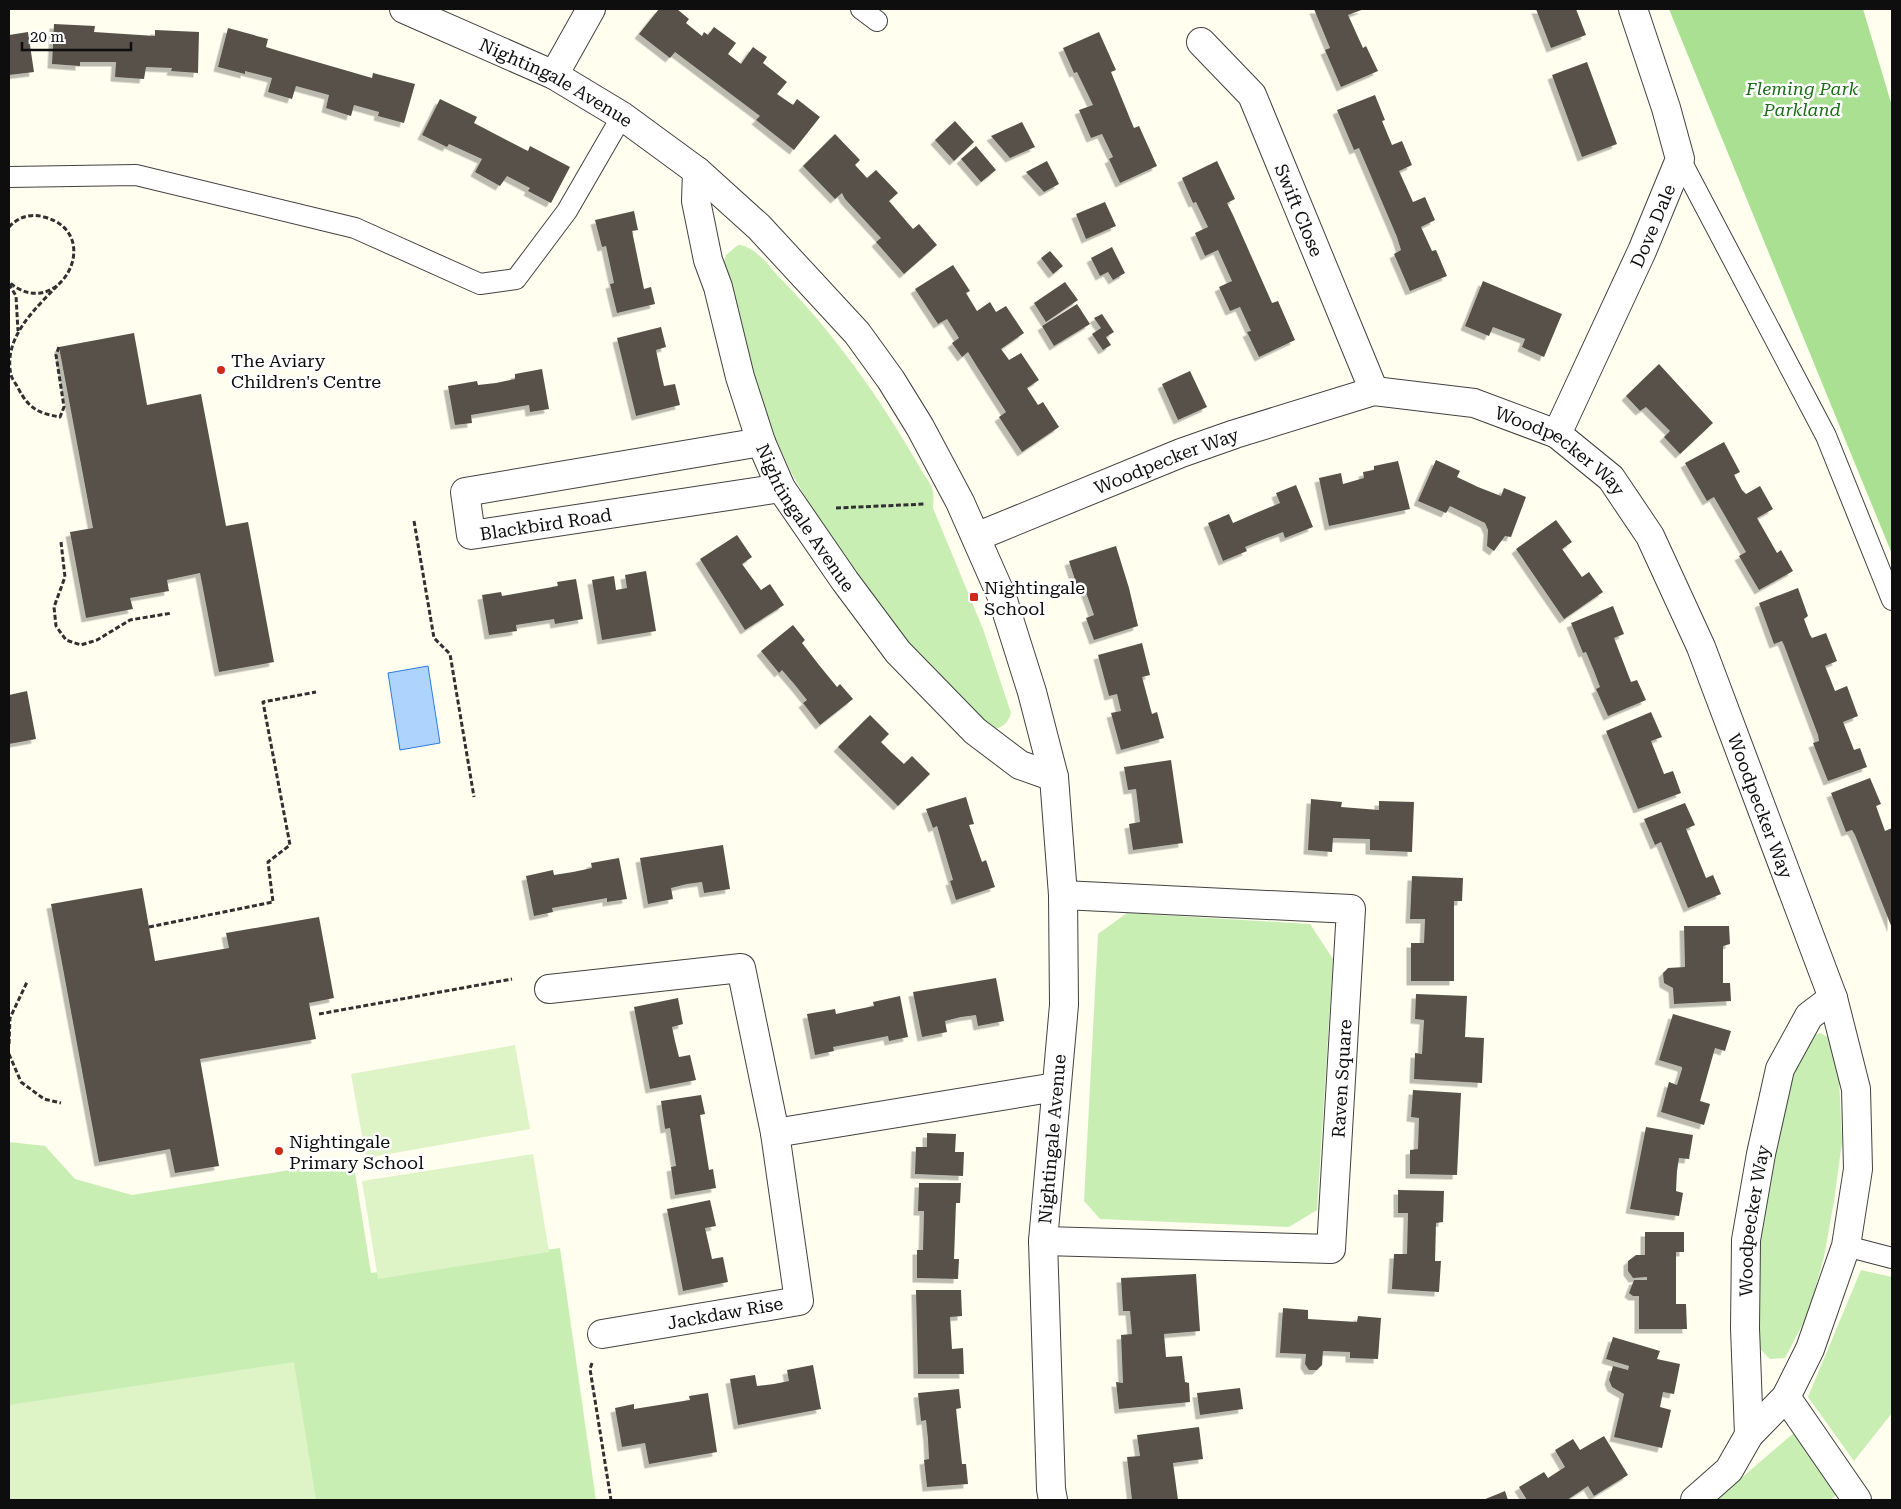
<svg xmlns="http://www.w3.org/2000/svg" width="1901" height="1509" viewBox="0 0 1901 1509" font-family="'Roboto Serif',serif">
  <defs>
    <filter id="shadow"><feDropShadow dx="-4.5" dy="4.5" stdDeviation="0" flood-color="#0004"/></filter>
  </defs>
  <rect width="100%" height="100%" fill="#fffeef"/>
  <g fill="#c9eeb4">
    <path d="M738,245C755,246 768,265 779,277C834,333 880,398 919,466C923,474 932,484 933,492C934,497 933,503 933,508L983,629L1011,713C1008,723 1004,726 994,730L985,723L897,636L828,537L791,472L773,432L749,361L738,325L724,262L726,255Z"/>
    <polygon points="1127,913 1310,924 1333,959 1317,1210 1289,1227 1100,1219 1084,1201 1098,934"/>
    <path d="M1820,1033L1835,1041L1839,1078L1842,1142L1834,1201L1824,1257L1808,1314L1785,1358L1770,1359L1759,1348C1756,1269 1761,1188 1779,1111C1785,1086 1796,1062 1804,1039Z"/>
    <polygon points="9,1142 45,1146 75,1179 132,1195 353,1160 371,1273 560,1248 596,1500 9,1500"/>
    <polygon points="1861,1270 1892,1277 1892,1413 1854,1461 1808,1397"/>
    <polygon points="1796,1431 1839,1493 1830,1500 1716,1500"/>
  </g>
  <polygon fill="#a9e092" points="1669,9 1863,9 1892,106 1892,554"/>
  <g fill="#def4c7">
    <polygon points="515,1045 530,1129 366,1158 351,1074"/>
    <polygon points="533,1154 549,1252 378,1279 362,1181"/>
    <polygon points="294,1362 316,1500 9,1500 9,1405"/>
  </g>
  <polygon fill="#aed3fc" stroke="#2e7bdb" points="428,666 440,743 400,750 388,673"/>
  <g fill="#585149" filter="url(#shadow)">
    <polygon points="659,9 677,9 689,19 686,23 702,36 704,32 708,35 714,27 736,43 728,54 741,64 753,47 767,57 763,63 787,82 777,94 793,105 797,99 820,117 794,150 756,120 760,116 675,52 670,58 639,34"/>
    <polygon points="1314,9 1364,9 1348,15 1363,48 1366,46 1378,71 1341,87 1325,50 1330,48"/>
    <polygon points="1536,9 1576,9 1586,35 1551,48"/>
    <polygon points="54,24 95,26 94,32 155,36 155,30 199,32 198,73 171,71 172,68 146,67 144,79 115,77 116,62 80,62 80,66 52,64"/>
    <polygon points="228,28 268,39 266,47 279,51 372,78 373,73 415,84 404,123 378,116 379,112 354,105 351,116 326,108 329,95 296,86 292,99 268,92 272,78 245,71 245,74 218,67"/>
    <polygon points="28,32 34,72 9,75 9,35"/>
    <polygon points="1099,32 1116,70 1111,72 1131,121 1134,128 1139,126 1157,166 1120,183 1109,159 1113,157 1102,134 1091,138 1079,110 1093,105 1077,72 1074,73 1063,48"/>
    <polygon points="1587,62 1617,144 1582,157 1552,75"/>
    <polygon points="1375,95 1385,120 1382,121 1392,145 1402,141 1412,165 1399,171 1413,202 1425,197 1435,220 1421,227 1432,251 1436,250 1447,276 1410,291 1394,254 1401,250 1397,237 1359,148 1354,150 1337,110"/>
    <polygon points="440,99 477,117 474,123 522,148 528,151 530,146 570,167 551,203 528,191 530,188 507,176 500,186 475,172 482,159 449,144 447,147 422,135"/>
    <polygon points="955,121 974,142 954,161 935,140"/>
    <polygon points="1022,122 1035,147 1010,158 991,136"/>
    <polygon points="835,134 860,160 855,165 867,178 876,170 898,193 889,201 913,229 919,224 937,245 904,274 876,242 881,238 845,199 842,193 835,199 803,166"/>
    <polygon points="976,146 996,170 981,182 961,159"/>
    <polygon points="1047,161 1059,184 1044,192 1026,172"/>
    <polygon points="1217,161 1235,199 1227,203 1233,215 1272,303 1278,301 1295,340 1259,357 1247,332 1251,331 1240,307 1230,311 1219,287 1232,281 1218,250 1205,256 1195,233 1208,227 1196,202 1193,203 1182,178"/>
    <polygon points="1105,202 1116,226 1086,239 1076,214"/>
    <polygon points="634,211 638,230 632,231 644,289 651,287 655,304 617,313 610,284 614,283 606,246 602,247 595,220"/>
    <polygon points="1112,247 1125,273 1113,280 1108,272 1100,276 1091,258"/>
    <polygon points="1050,251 1063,266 1053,274 1041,258"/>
    <polygon points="953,265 970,291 966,293 977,311 990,302 996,312 1006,306 1024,333 1001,349 1009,360 1021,353 1039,380 1027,388 1038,405 1043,402 1059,427 1022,452 999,417 1006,412 976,365 968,352 962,357 952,343 959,338 947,319 938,324 915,289"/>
    <polygon points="1483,281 1562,314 1544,357 1522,347 1525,339 1493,327 1489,336 1465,326"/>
    <polygon points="1065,282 1078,300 1046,322 1034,303"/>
    <polygon points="1077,304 1090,324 1054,346 1042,326"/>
    <polygon points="1102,314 1114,332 1106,337 1111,345 1103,350 1092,334 1101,328 1094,318"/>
    <polygon points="661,327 666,347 656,350 660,369 664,386 675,384 680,405 636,416 617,338"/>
    <polygon points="134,333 147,405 201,394 226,526 248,522 274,662 219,672 200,573 167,580 169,591 130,598 133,609 86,618 70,532 93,528 59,347"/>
    <polygon points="1659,364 1713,423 1680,454 1664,437 1670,431 1646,407 1640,411 1626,396"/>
    <polygon points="542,369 549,409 530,412 529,405 471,415 472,423 455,425 448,386 477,381 478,385 496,383 515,379 515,374"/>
    <polygon points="1190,371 1207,407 1178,420 1162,384"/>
    <polygon points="1724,442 1740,472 1734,475 1742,490 1746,494 1760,486 1773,509 1757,518 1777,553 1781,550 1793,571 1759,590 1739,556 1746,552 1714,497 1707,501 1685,463"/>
    <polygon points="1436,460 1460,471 1457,477 1478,487 1501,496 1504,488 1526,497 1511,537 1505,536 1494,551 1487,546 1488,530 1485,523 1450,506 1446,513 1418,501"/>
    <polygon points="1398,461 1410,509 1329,526 1319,478 1341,473 1343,484 1364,478 1363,472 1374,470 1374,466"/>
    <polygon points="1296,485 1313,527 1285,538 1283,532 1267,538 1245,547 1247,551 1223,561 1208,523 1229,514 1233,523 1256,513 1280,503 1276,493"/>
    <polygon points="1556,520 1572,542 1562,549 1582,577 1589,572 1603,592 1564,619 1516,549"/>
    <polygon points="737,535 752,557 742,564 761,590 770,584 784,605 745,630 700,559"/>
    <polygon points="1116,546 1129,588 1138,626 1094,640 1086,618 1094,615 1084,587 1078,589 1069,561"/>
    <polygon points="646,571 656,631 602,640 592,580 614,576 616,590 627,588 625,575"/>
    <polygon points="576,579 583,619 555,624 554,619 516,625 517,631 489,635 482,595 501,592 502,596 558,586 557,582"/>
    <polygon points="1798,588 1808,616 1804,619 1810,635 1812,638 1826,633 1837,661 1825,666 1835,691 1847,686 1858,716 1843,722 1854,750 1860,748 1867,767 1828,781 1813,743 1819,741 1818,735 1784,645 1782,641 1774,644 1759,603"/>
    <polygon points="1613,606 1624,634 1614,638 1631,682 1637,680 1646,700 1608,716 1596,689 1600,687 1594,671 1586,652 1583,653 1571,623"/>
    <polygon points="793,625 805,640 802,643 819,665 837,687 840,684 853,699 820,725 803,703 807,700 795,685 782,670 779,673 761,651"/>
    <polygon points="1142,643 1150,675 1142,677 1152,714 1157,712 1164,738 1121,750 1111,713 1121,711 1117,694 1109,696 1098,655"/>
    <polygon points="27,691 36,739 9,744 9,695"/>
    <polygon points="1651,712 1662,737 1651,741 1664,774 1673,771 1681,793 1638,809 1606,731"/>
    <polygon points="870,715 889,734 881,742 892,753 904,764 912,756 930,774 898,806 838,747"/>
    <polygon points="1171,760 1183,843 1133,850 1129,824 1140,822 1136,789 1128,790 1124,767"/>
    <polygon points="1870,778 1881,804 1876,806 1885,831 1892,828 1892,928 1855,835 1852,830 1846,832 1831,793"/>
    <polygon points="966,797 974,824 969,825 982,862 986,860 995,887 956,900 950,881 953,880 937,826 933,828 926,809"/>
    <polygon points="1311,799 1342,802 1341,807 1379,810 1379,801 1414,802 1412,852 1370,850 1370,839 1333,838 1332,852 1308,850"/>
    <polygon points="1685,803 1695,825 1686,829 1706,878 1713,875 1721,894 1688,908 1661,842 1655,845 1644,819"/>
    <polygon points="723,845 730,889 704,893 702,882 687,884 671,888 673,899 648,904 640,858"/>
    <polygon points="619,858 627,899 607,902 607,898 552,908 553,912 534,916 526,876 553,870 554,875 573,872 592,868 591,863"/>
    <polygon points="1412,876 1463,878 1462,901 1454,901 1454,981 1411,981 1411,943 1424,943 1425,919 1410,919"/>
    <polygon points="142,888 155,961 229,948 226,933 319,917 334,998 309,1003 316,1039 200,1059 219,1166 175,1173 170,1149 99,1162 51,904"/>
    <polygon points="1684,926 1729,926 1730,944 1723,946 1723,983 1730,983 1731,1001 1674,1004 1673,988 1664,983 1663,973 1668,968 1685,967"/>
    <polygon points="996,978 1004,1021 978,1026 976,1015 961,1017 945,1021 947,1032 922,1037 913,992"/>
    <polygon points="1416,994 1467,996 1465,1037 1484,1038 1482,1083 1414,1079 1415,1053 1422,1054 1424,1020 1415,1019"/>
    <polygon points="900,996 908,1037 889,1041 888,1036 833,1047 834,1051 815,1055 807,1014 835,1009 836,1014 854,1010 874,1006 873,1002"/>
    <polygon points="678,998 683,1024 672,1027 675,1041 679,1057 690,1055 696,1080 650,1089 634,1007"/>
    <polygon points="1673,1014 1731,1031 1725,1051 1715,1048 1700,1101 1710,1104 1704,1125 1661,1112 1669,1082 1677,1085 1682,1069 1682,1067 1659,1060"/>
    <polygon points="1413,1090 1461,1093 1457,1175 1410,1174 1410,1150 1418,1149 1419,1118 1411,1117"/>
    <polygon points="701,1095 705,1114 700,1115 709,1170 713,1169 716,1188 675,1195 671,1167 676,1166 670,1128 665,1129 661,1101"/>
    <polygon points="1646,1127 1693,1135 1689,1159 1679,1158 1677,1171 1676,1191 1683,1193 1679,1216 1630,1209"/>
    <polygon points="927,1133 956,1134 955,1152 964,1152 963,1176 915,1174 916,1147 927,1147"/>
    <polygon points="919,1183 961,1183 960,1203 956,1203 954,1259 959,1259 958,1279 917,1278 917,1250 923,1250 924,1211 918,1211"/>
    <polygon points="1398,1190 1444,1191 1443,1222 1436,1223 1435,1261 1441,1261 1439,1292 1392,1289 1394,1254 1407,1254 1408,1213 1398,1213"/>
    <polygon points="710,1200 716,1226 705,1228 712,1259 723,1257 728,1282 683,1291 667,1209"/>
    <polygon points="1645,1232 1684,1232 1684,1252 1676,1252 1676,1304 1686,1304 1687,1329 1639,1329 1639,1296 1633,1296 1629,1293 1634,1280 1647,1280 1647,1277 1633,1278 1628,1271 1628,1261 1636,1255 1645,1255"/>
    <polygon points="1196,1274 1200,1331 1164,1334 1166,1357 1182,1356 1185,1382 1189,1383 1190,1402 1119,1409 1116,1382 1123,1383 1121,1335 1132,1334 1130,1311 1123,1311 1121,1278"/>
    <polygon points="916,1290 961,1290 962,1316 950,1317 952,1349 963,1348 964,1374 918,1374"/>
    <polygon points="1283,1308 1308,1310 1308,1319 1357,1322 1358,1316 1381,1318 1378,1359 1350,1358 1350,1352 1323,1351 1322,1365 1317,1370 1309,1370 1305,1364 1306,1354 1280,1353"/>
    <polygon points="1613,1337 1660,1351 1657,1359 1680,1364 1674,1394 1663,1392 1660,1407 1671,1410 1662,1448 1614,1437 1624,1394 1612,1387 1609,1380 1613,1366 1628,1370 1629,1366 1606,1359"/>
    <polygon points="813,1365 821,1409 738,1425 730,1379 755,1375 757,1386 774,1384 789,1381 787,1370"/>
    <polygon points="1240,1388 1243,1409 1200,1415 1197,1393"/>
    <polygon points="959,1389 961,1408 956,1409 962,1464 966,1464 968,1484 927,1487 924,1460 929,1459 928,1439 926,1420 921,1421 918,1393"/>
    <polygon points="708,1393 717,1452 649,1464 645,1443 622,1447 615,1408 634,1404 634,1409 690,1400 689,1396"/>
    <polygon points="1199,1427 1203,1459 1173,1463 1178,1500 1132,1500 1127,1457 1140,1456 1137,1435"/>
    <polygon points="1604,1436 1628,1475 1594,1496 1588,1486 1567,1500 1527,1500 1519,1487 1544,1472 1548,1478 1565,1467 1555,1450 1573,1439 1580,1450"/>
    <polygon points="1505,1491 1508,1500 1483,1500"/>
  </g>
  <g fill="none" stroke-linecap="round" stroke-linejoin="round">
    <g stroke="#414141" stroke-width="22">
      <g id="service">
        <polyline points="861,9 877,21"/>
        <polyline points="1680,159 1826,436 1892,600"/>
        <polyline points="9,177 136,175 355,228 480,284 516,279 567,211 622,116"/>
        <polyline points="1846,1246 1892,1258"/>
      </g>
    </g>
    <g stroke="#414141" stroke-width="30">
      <g id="minor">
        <path id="s1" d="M404,9L554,75L622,116L697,171L759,227L857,333L891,380L920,427L960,502L1002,597L1032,692L1054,777L1063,895L1064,1005L1043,1241L1051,1489L1053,1500"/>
        <path id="s2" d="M1201,42L1252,95L1374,391"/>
        <polyline points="554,75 591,9"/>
        <path id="s3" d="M697,171L696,201L708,260L718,287L740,377L761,442L781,488L845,581L898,652L975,731L1020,765L1054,777"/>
        <path id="s4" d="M1557,434L1642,251L1680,159L1666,108L1633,9"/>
        <path id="s5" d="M761,442L465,492L471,535L781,488"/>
        <path id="s6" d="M976,537L1181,453L1235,434L1374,391L1474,403L1557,434L1611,478L1650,536L1701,647L1833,998L1856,1089L1858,1169L1846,1246L1810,1349L1786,1397L1749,1435L1729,1470L1695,1500"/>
        <polyline points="549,989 741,968 775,1133 799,1301 602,1334"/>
        <polyline points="775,1133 1056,1087"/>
        <path id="s7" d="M1043,1241L1331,1249L1351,909L1063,895"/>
        <polyline points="1786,1397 1857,1500"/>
        <path id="s8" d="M1749,1435L1745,1328L1746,1240L1761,1154L1780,1069L1809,1016L1833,998"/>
      </g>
    </g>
    <g stroke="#303030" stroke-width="3" stroke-dasharray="5 2.5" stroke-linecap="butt">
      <path d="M9,227C18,217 31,213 44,217C107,233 58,325 9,282"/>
      <polyline points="9,284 16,296 18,331"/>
      <path d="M57,286C34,310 3,338 11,375C12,379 16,384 18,388C29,409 38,413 60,417L64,407L56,355L59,347"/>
      <polyline points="836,508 925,504"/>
      <polyline points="414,521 434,638 450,654 474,797"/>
      <polyline points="61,542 65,577 54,607 56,626 66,640 81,645 97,640 130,620 172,613"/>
      <polyline points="149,927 273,902 268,862 290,845 263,702 316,692"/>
      <polyline points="319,1014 512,979"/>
      <polyline points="9,1044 10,1018 27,982"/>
      <polyline points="9,1054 21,1082 44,1099 61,1103"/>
      <polyline points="592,1363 590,1369 611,1500"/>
    </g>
    <use href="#service" stroke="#fff" stroke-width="20"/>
    <use href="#minor" stroke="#fff" stroke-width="28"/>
  </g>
  <g fill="#cd2b18" stroke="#fff" stroke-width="2">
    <circle cx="221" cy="370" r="5"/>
    <rect x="969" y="592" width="10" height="10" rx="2.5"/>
    <circle cx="279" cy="1151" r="5"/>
  </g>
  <g text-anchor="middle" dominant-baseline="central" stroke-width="5" stroke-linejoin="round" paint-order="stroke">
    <g font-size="18" fill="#0e0e0e" stroke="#fff">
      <text stroke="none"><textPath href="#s1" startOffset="169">Nightingale Avenue</textPath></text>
      <text stroke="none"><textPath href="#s2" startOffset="198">Swift Close</textPath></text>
      <text stroke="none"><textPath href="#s4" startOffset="229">Dove Dale</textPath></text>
      <text stroke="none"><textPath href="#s6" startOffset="625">Woodpecker Way</textPath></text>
      <text stroke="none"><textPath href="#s6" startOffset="205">Woodpecker Way</textPath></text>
      <text stroke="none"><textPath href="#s3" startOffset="368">Nightingale Avenue</textPath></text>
      <text stroke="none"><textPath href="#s5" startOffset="419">Blackbird Road</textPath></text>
      <text stroke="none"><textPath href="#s6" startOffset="1045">Woodpecker Way</textPath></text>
      <text stroke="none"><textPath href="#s7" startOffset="459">Raven Square</textPath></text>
      <text transform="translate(1052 1139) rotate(-85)">Nightingale Avenue</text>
      <text stroke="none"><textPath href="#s8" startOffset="215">Woodpecker Way</textPath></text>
      <text transform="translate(725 1313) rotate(-10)">Jackdaw Rise</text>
    </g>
    <g font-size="18" font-style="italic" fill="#1c6d17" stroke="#fff">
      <text x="1802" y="88">Fleming Park<tspan x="1802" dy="21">Parkland</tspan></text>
    </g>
    <g font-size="18" fill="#0e0e0e" stroke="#fff" text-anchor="start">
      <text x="231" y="360">The Aviary<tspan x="231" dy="21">Children's Centre</tspan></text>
      <text x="984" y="587">Nightingale<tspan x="984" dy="21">School</tspan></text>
      <text x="289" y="1141">Nightingale<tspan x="289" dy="21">Primary School</tspan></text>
    </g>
  </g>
  <rect width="1901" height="1509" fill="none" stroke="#0e0e0e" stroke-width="20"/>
  <path d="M22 42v8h109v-8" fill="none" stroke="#0e0e0e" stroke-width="2.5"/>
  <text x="30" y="42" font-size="15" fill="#0e0e0e" stroke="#ffffff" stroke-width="4" paint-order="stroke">20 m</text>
</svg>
